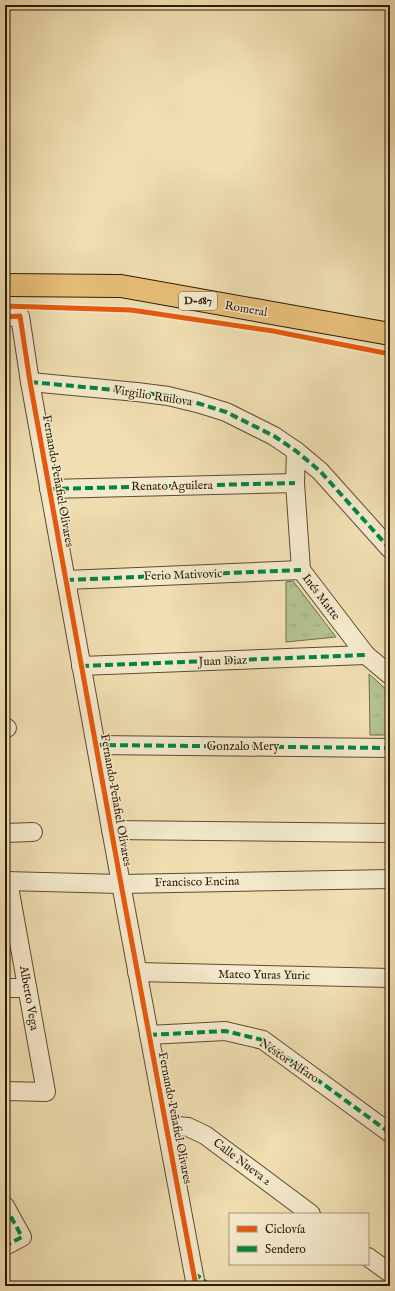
<svg xmlns="http://www.w3.org/2000/svg" width="395" height="1291" viewBox="0 0 395 1291" font-family="'IM FELL English',serif">
  <defs>
    <pattern id="grass-tufts" width="24" height="20" patternUnits="userSpaceOnUse"><rect width="24" height="20" fill="#b4c391"/><path d="M3 7l-1-3M5 7V3M7 7l1-3M15 17l-1-3M17 17v-4M19 17l1-3" fill="none" stroke="#9ba77c"/></pattern>
  </defs>
  <rect width="100%" height="100%" fill="#f0dfb2"/>
  <filter id="stains"><feTurbulence type="fractalNoise" baseFrequency=".005" numOctaves="4"/><feColorMatrix values="0 0 0 0 .2 0 0 0 0 .09 0 0 0 0 .02 0 0 0 .5 -.17"/></filter>
  <radialGradient id="worn" r=".72"><stop offset=".6" stop-color="#630" stop-opacity="0"/><stop offset="1" stop-color="#630" stop-opacity=".3"/></radialGradient>
  <g fill="url(#grass-tufts)" stroke="#706f4b">
    <polygon points="293,581 336,637 286,642 286,582"/>
    <polygon points="369,674 390,693 390,735 370,735"/>
  </g>
  <g fill="none" stroke-linecap="round" stroke-linejoin="round">
    <g stroke="#5c4c30" stroke-width="20">
      <g id="minor">
        <polyline points="5,317 20,316 30,382 121,884 196,1286"/>
        <polyline points="30,382 137,392 168,396 197,403 226,412 274,436 296,451 320,471 390,549"/>
        <polyline points="296,451 295,483 301,570 366,655 390,675"/>
        <polyline points="49,489 295,483"/>
        <polyline points="66,580 301,570"/>
        <polyline points="81,666 366,655"/>
        <polyline points="5,728 7,728"/>
        <polyline points="96,745 390,748"/>
        <polyline points="111,830 390,833"/>
        <polyline points="5,833 33,832"/>
        <polyline points="5,881 121,884 390,879"/>
        <polyline points="137,972 390,978"/>
        <polyline points="5,988 27,988"/>
        <polyline points="149,1035 225,1031 263,1040 390,1133"/>
        <polyline points="5,1091 46,1092 8,881"/>
        <polyline points="166,1125 188,1127 205,1135 311,1214"/>
        <polyline points="5,1206 22,1237 5,1246"/>
        <polyline points="368,1257 390,1273"/>
      </g>
    </g>
    <g stroke="#2b1b05" stroke-width="24">
      <polyline id="trunk" points="5,285 121,286 390,334"/>
    </g>
    <use href="#minor" stroke="#f5eacd" stroke-width="18"/>
    <use href="#trunk" stroke="#e8c079" stroke-width="22"/>
    <g stroke="#00873e" stroke-width="4" stroke-dasharray="8 4" stroke-linecap="butt">
      <polyline points="30,382 137,392 168,396 197,403 226,412 274,436 296,451 320,471 390,549"/>
      <polyline points="49,489 295,483"/>
      <polyline points="66,580 301,570"/>
      <polyline points="81,666 366,655"/>
      <polyline points="5,728 7,728"/>
      <polyline points="96,745 390,748"/>
      <polyline points="149,1035 225,1031 263,1040 390,1133"/>
      <polyline points="5,1206 22,1237 5,1246"/>
      <polyline points="194,1273 211,1286"/>
    </g>
    <g stroke="#f5eacd" stroke-width="8">
      <g id="cycleway">
        <polyline points="5,306 131,310 273,331 390,354"/>
        <polyline points="5,317 20,316 30,382 121,884 196,1286"/>
      </g>
    </g>
    <use href="#cycleway" stroke="#e8590c" stroke-width="5"/>
  </g>
  <g text-anchor="middle" dominant-baseline="central" stroke-width="3" stroke-linejoin="round" paint-order="stroke">
    <rect fill="#f5eacd" stroke="#685941" stroke-width="1" x="179" y="292" width="38" height="18" rx="3"/>
    <g font-size="11" font-weight="bold" fill="#2b1b05">
      <text x="198" y="301">D-687</text>
    </g>
    <g font-size="12" fill="#2b1b05" stroke="#f5eacd">
      <text transform="translate(246 309) rotate(10)">Romeral</text>
      <text transform="translate(153 396) rotate(9)">Virgilio Ruilova</text>
      <text transform="translate(58 481) rotate(80)">Fernando Peñafiel Olivares</text>
      <text transform="translate(172 486) rotate(-1)">Renato Aguilera</text>
      <text transform="translate(183 575) rotate(-2)">Ferio Mativovic</text>
      <text transform="translate(321 597) rotate(53)">Inés Matte</text>
      <text transform="translate(223 661) rotate(-2)">Juan Diaz</text>
      <text x="243" y="746">Gonzalo Mery</text>
      <text transform="translate(116 800) rotate(80)">Fernando Peñafiel Olivares</text>
      <text transform="translate(197 882) rotate(-1)">Francisco Encina</text>
      <text transform="translate(264 975) rotate(1)">Mateo Yuras Yuric</text>
      <text transform="translate(29 998) rotate(80)">Alberto Vega</text>
      <text transform="translate(289 1061) rotate(34)">Néstor Alfaro</text>
      <text transform="translate(175 1118) rotate(79)">Fernando Peñafiel Olivares</text>
      <text transform="translate(242 1162) rotate(37)">Calle Nueva 2</text>
    </g>
  </g>
  <rect width="395" height="1291" fill="none" stroke="#f0dfb2" stroke-width="20"/>
  <rect x="6" y="6" width="383" height="1279" fill="none" stroke="#2b1b05" stroke-width="2"/>
  <rect x="10" y="10" width="375" height="1271" fill="none" stroke="#2b1b05"/>
  <rect x="229" y="1213" width="140" height="52" fill="#f5eacd" stroke="#a4977d"/>
  <rect x="237" y="1226" width="20" height="6" fill="#e8590c" stroke="#a4977d"/>
  <text x="265" y="1233" font-size="12" fill="#2b1b05">Ciclovía</text>
  <rect x="237" y="1246" width="20" height="6" fill="#00873e" stroke="#a4977d"/>
  <text x="265" y="1253" font-size="12" fill="#2b1b05">Sendero</text>
  <rect width="100%" height="100%" filter="url(#stains)"/>
  <rect width="100%" height="100%" fill="url(#worn)"/>
</svg>
